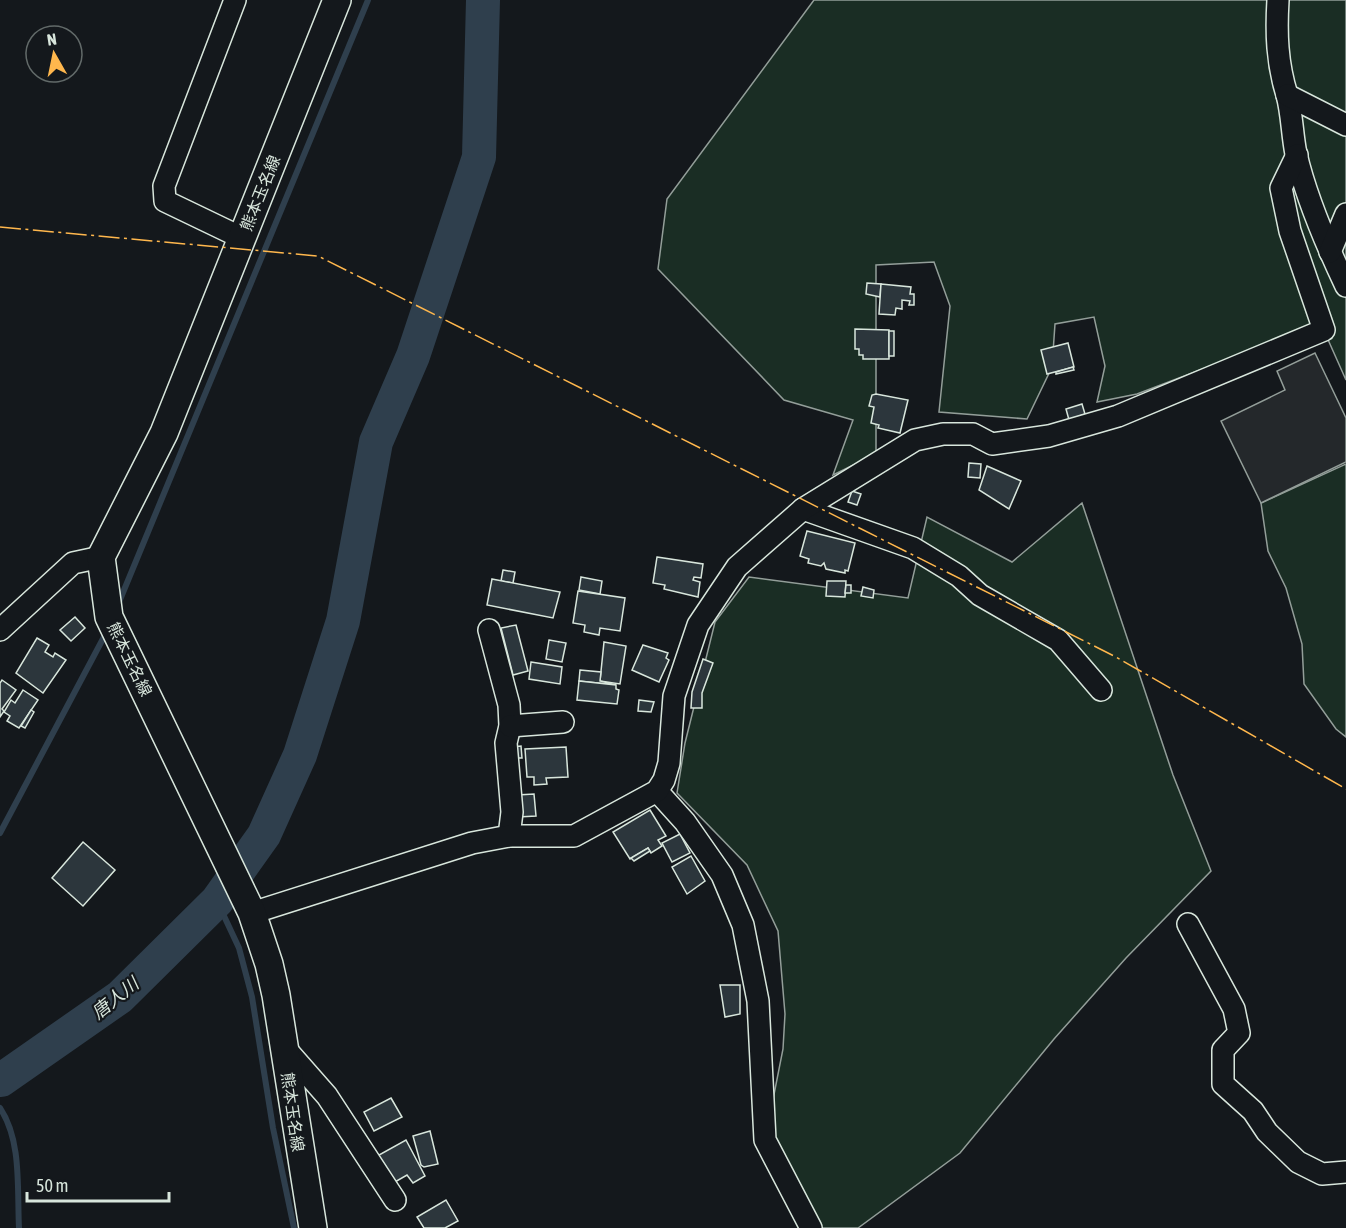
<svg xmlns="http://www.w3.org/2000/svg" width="1346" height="1228" viewBox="0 0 1346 1228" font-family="'Asap Condensed','Noto Sans JP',sans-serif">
  <rect width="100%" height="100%" fill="#14181c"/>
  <g fill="#1a2d24" stroke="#939e99" stroke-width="1.5">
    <polygon points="814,0 1346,0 1346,380 1321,324 1137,394 1097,402 1105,366 1094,317 1055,324 1052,367 1027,419 939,412 950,306 934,262 876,265 876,454 833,475 853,420 784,400 658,269 667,199"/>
    <polygon points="1346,464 1346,737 1336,729 1304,684 1302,644 1286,588 1268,551 1261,503"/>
    <polygon points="1082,503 1173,775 1211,871 1126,958 1054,1039 960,1153 858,1228 811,1228 765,1140 783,1049 785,1014 778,931 747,865 677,793 685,743 715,622 749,577 908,598 927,517 1012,562"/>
  </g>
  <polygon fill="#24282b" stroke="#939e99" stroke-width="1.5" points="1315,353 1346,418 1346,462 1261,503 1221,421 1285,390 1277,371"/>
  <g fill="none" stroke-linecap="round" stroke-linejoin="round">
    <g stroke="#2f3f4d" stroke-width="6">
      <polyline points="117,607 368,0"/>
      <polyline points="0,833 106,633"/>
      <polyline points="217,901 239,948 252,997 273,1128 294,1228"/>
      <path d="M0,1108C22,1141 17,1189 19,1228"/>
    </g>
    <polyline stroke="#2f3f4d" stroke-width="34" points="1,1080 120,997 217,901 264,835 300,755 343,621 376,442 413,356 479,157 483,0"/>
  </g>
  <g fill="#2c363c" stroke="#d8e6dc" stroke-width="1.5">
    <polygon points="867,283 881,284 880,297 866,294"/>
    <polygon points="881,284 911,287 910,294 914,294 914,305 909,305 910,301 902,300 902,309 896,308 895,315 879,314"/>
    <polygon points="855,329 889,330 889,359 863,359 863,355 859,355 859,349 855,349"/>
    <rect x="889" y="331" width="5" height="25"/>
    <polygon points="1068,343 1074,367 1047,374 1041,350"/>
    <polygon points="1073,367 1074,370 1056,374 1056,372"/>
    <polygon points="876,394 908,400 900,433 878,428 879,425 871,423 874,407 869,406 872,395"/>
    <polygon points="1082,404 1085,414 1069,420 1066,409"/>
    <polygon points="969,463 981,464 980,478 968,477"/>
    <polygon points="987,466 1021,481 1009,509 979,490"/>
    <polygon points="852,491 861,494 857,505 848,502"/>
    <polygon points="807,531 855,543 848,571 845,570 845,573 826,569 824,563 821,566 808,563 809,559 800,556"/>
    <polygon points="657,557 703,564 701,578 694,577 693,580 700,582 698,597 664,589 665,585 653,583"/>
    <polygon points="503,570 515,572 513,583 501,581"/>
    <polygon points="581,577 602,581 600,594 579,590"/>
    <polygon points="492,579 560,592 553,618 487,605"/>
    <polygon points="827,581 846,581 845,597 826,596"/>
    <polygon points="846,585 851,585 851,593 845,593"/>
    <polygon points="863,587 874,590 873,598 861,596"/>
    <polygon points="578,591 625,598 620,631 600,628 599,635 584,632 585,625 573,623"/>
    <polygon points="75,617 85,628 71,641 60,630"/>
    <polygon points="516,625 528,671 513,675 501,628"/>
    <polygon points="37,638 49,645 45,652 53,657 55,653 66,660 43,693 16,673"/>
    <polygon points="549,640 566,643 562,662 546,659"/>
    <polygon points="604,642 626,646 620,684 600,681"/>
    <polygon points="643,645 668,653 666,658 669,660 659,682 632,670"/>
    <polygon points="703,659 713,663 702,693 702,708 691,708 692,692"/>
    <polygon points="531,662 562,667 560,684 529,679"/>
    <polygon points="580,670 601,672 600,681 616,685 579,681"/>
    <polygon points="2,680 16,690 2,709 4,711 0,717 0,683"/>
    <polygon points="579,681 616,685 616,689 619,690 617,704 577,700"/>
    <polygon points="23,690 38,700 19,728 7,721 10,716 4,712 11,700 15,703"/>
    <polygon points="639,700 654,702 651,712 638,711"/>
    <polygon points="31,710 34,712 25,728 21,726"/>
    <polygon points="521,746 522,758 513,758 512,747"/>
    <polygon points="566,747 568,777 546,778 547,784 534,785 534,777 527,777 525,749"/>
    <polygon points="534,794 536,816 518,817 517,795"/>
    <polygon points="650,810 666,836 658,840 662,846 651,853 648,848 630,859 613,832"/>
    <polygon points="680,834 690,853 672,862 662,843"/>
    <polygon points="83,842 115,870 83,906 52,878"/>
    <polygon points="648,848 650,851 634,861 631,858"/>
    <polygon points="691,856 705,881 687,894 672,867"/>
    <polygon points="720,985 740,985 740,1014 725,1017"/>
    <polygon points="391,1098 402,1117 374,1131 364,1112"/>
    <polygon points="430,1131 438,1164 424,1167 421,1165 413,1136"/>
    <polygon points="406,1140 425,1176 413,1183 407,1175 388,1186 370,1160"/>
    <polygon points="446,1200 458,1221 445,1228 424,1228 417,1217"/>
  </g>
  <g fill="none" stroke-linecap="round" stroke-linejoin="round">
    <g stroke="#d8e6dc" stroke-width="24">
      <g id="minor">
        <polyline points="235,0 164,186 165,201 242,238"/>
        <path d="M1278,0C1276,33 1277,63 1287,95C1292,113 1292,134 1296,154C1306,197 1327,246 1346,286"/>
        <polyline points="1287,95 1346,125"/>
        <polyline points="1330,252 1346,214"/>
        <polyline points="803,509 913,548 959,576 980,595 1058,640 1101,690"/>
        <polyline points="0,630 73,563 101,557"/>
        <polyline points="489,630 509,705 510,726 506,743 512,812 509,836"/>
        <polyline points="510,726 563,722"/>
        <polyline points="657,791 685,822 722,875 743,925 758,1001 765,1140 811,1228"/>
        <polyline points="252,913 472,843 509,836 574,836 657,791 664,780 669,763 674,696 698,625 737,567 803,509 915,440 943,434 973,434 992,444 1049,436 1118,416 1324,330 1290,231 1281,188 1297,155"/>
        <polyline points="1188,924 1234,1009 1239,1033 1223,1050 1223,1084 1253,1111 1267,1132 1298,1162 1322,1174 1346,1172"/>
        <polyline points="284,1047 327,1096 395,1200"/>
      </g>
    </g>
    <g stroke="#d8e6dc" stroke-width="30">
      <polyline id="major" points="313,1228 276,995 269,964 252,913 109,617 101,557 164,433 337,0"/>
    </g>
    <use href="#minor" stroke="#14181c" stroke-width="21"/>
    <use href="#major" stroke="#14181c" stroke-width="27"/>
    <polyline stroke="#ffb74d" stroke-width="1.5" stroke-dasharray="21 4.5 3 4.5" stroke-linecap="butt" points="0,227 318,256 1116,657 1346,789"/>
  </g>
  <g text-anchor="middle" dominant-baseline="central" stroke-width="4.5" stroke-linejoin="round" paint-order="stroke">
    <g font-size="16" fill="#d8e6dc" stroke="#14181c">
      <text transform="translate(260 193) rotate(-68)">熊本玉名線</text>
      <text transform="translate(130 659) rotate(64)">熊本玉名線</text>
      <text transform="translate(293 1112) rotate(82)">熊本玉名線</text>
    </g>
    <g font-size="18" font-style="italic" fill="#d8e6dc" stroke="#14181c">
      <text transform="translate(115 998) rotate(-39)">唐人川</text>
    </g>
  </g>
  <g transform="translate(54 54) rotate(351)"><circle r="28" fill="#14181c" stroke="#626a69" stroke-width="1.5"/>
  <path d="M0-4.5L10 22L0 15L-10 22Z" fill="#ffb74d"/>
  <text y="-9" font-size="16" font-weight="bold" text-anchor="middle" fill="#d8e6dc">N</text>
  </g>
  <path d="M27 1192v9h142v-9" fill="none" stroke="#d8e6dc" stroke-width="3"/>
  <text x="36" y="1192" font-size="18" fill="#d8e6dc" stroke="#14181c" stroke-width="4.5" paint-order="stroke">50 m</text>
</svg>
